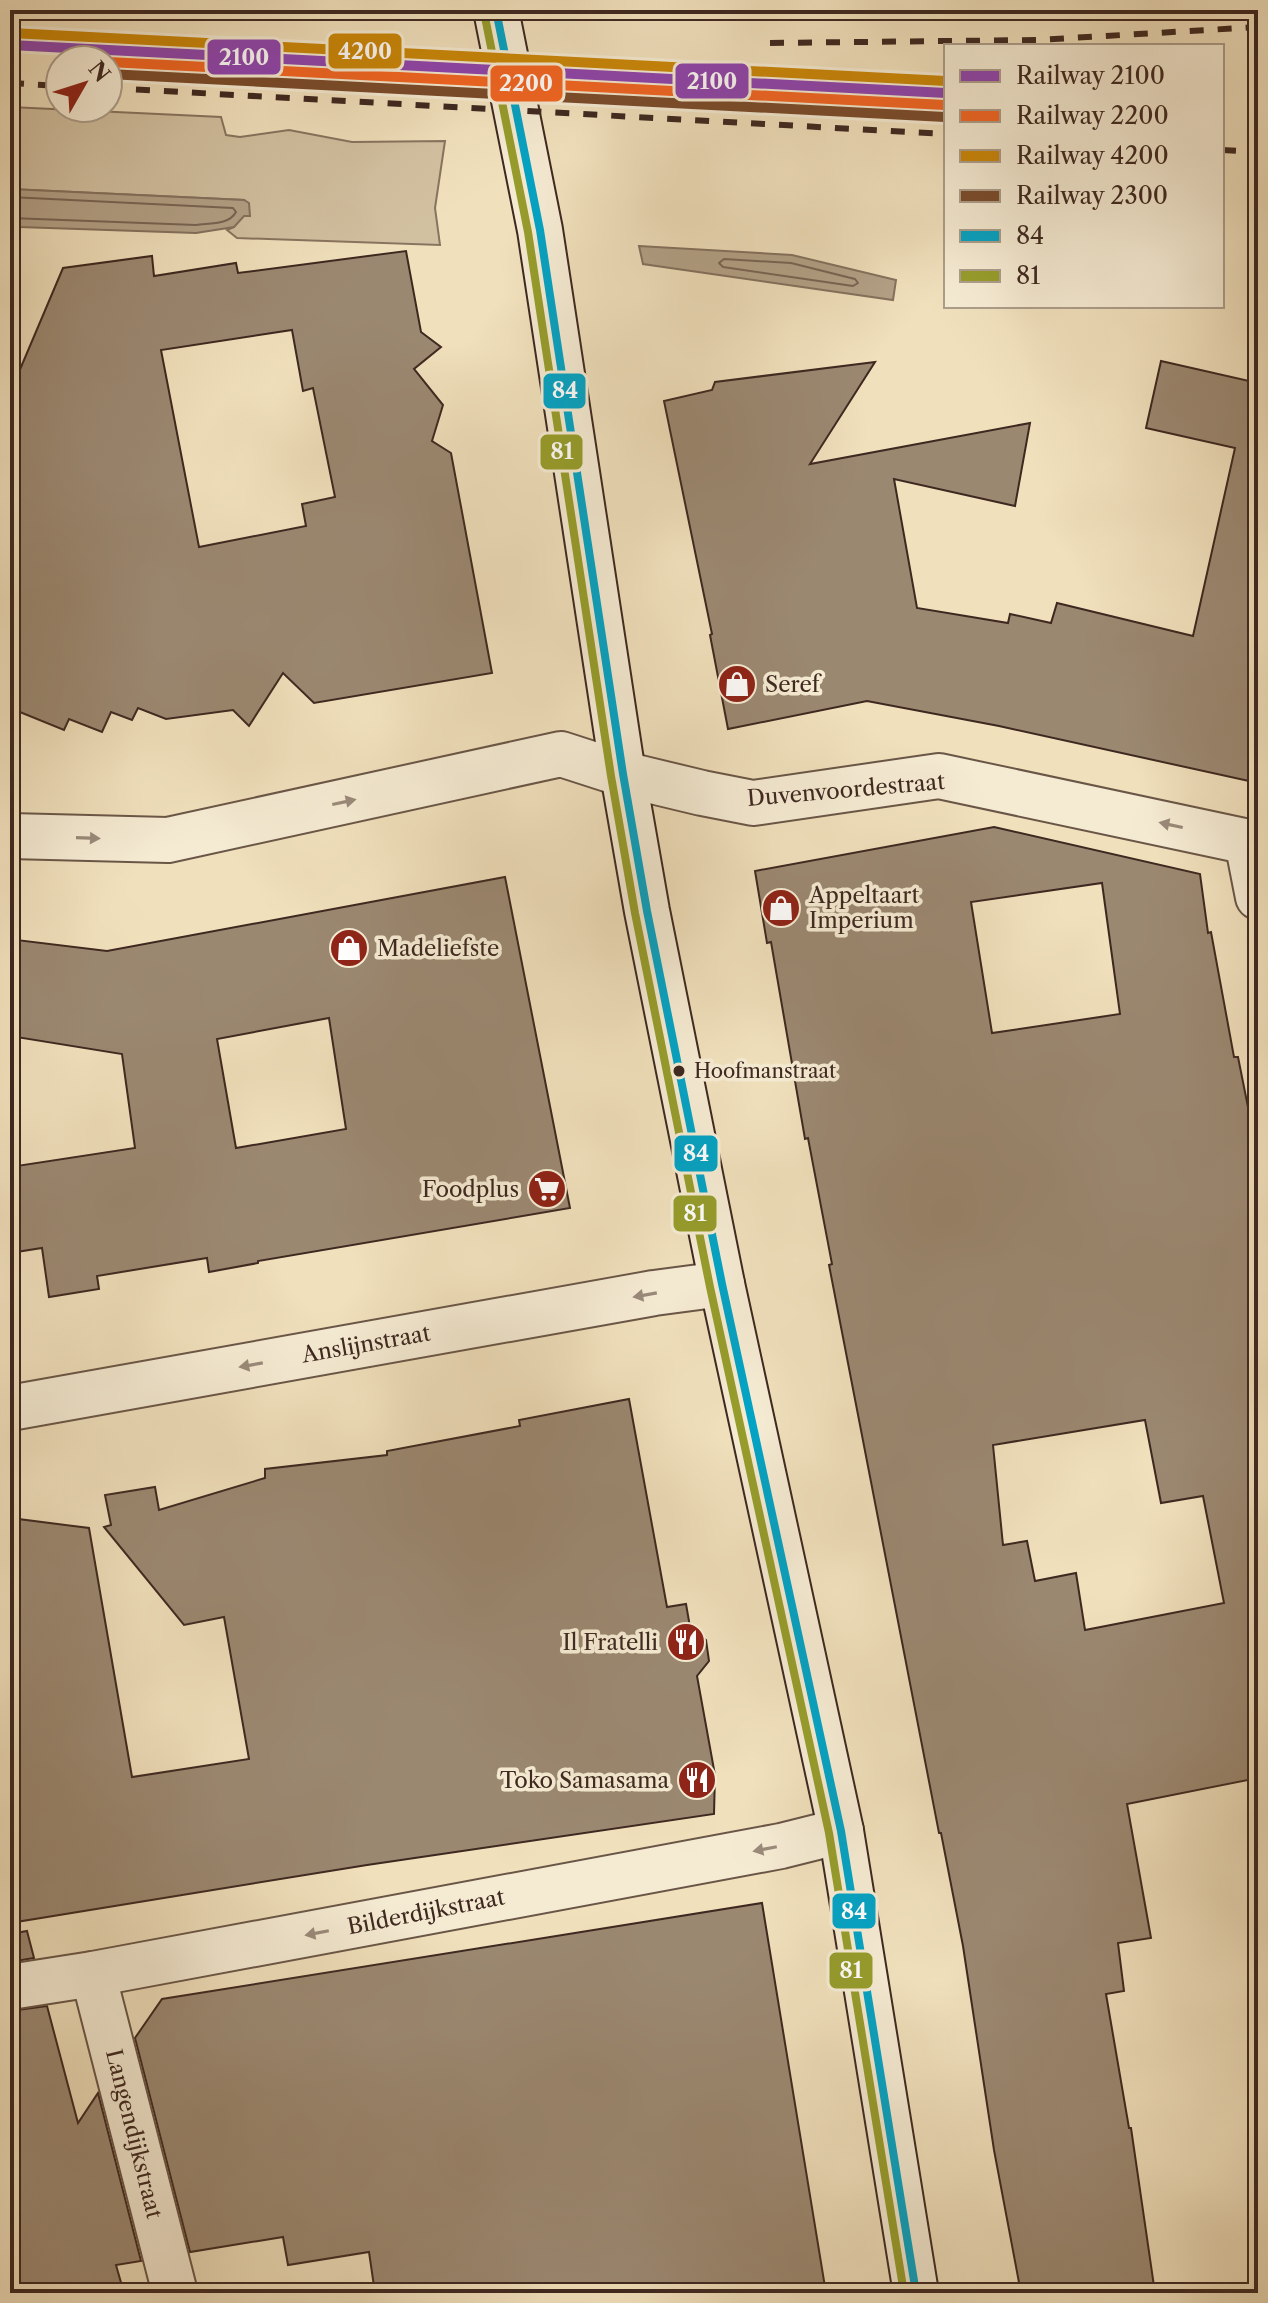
<svg xmlns="http://www.w3.org/2000/svg" width="1268" height="2303" viewBox="0 0 1268 2303" font-family="'Libre Caslon Text',serif">
  <rect width="100%" height="100%" fill="#f0e0bc"/>
  <filter id="stains"><feTurbulence type="fractalNoise" baseFrequency=".0025" numOctaves="4"/><feColorMatrix values="0 0 0 0 .2 0 0 0 0 .09 0 0 0 0 .02 0 0 0 .5 -.17"/></filter>
  <radialGradient id="worn" r=".72"><stop offset=".6" stop-color="#630" stop-opacity="0"/><stop offset="1" stop-color="#630" stop-opacity=".3"/></radialGradient>
  <polygon fill="#d2c1a1" stroke="#887460" stroke-width="2" points="10,107 221,117 226,135 240,137 289,130 352,142 445,141 435,208 440,245 237,238 227,230 234,227 244,200 10,189"/>
  <g fill="#b3a187" stroke="#84715e" stroke-width="2">
    <polygon points="10,189 244,200 249,203 250,216 244,216 234,227 196,233 19,227 10,226"/>
    <polygon points="639,246 792,255 896,280 893,300 643,264"/>
  </g>
  <g fill="none" stroke-linecap="round" stroke-linejoin="round">
    <g stroke="#786454" stroke-width="2">
      <path d="M10,197L233,208L236,212C229,225 210,223 196,225L10,218"/>
      <polygon points="724,259 791,263 855,279 858,283 853,286 723,267 719,263"/>
    </g>
  </g>
  <g fill="#9b8871" stroke="#3e2820" stroke-width="2" fill-rule="evenodd">
    <path d="M406,251L421,332L441,347L414,369L443,405L432,441L451,453L492,673L314,703L283,673L249,726L233,710L166,719L138,708L132,720L111,712L102,732L69,719L64,730L10,708V393L63,268L152,256L154,276L236,263L238,273ZM292,330L303,391L313,388L335,497L302,504L306,526L199,547L161,350Z"/>
    <polygon points="1161,361 1258,383 1258,783 999,726 867,701 728,729 710,635 712,634 664,401 712,390 715,382 875,362 810,464 1030,423 1015,506 894,479 917,608 1008,623 1010,614 1051,623 1057,603 1193,636 1235,448 1146,428"/>
    <path d="M994,827L1200,874L1208,933L1211,932L1234,1057H1238L1258,1157V1778L1127,1804L1151,1938L1118,1943L1124,1991L1106,1994L1129,2128H1131L1155,2293H1021L994,2150L963,1946L941,1833H939L829,1265L832,1264L808,1138L805,1139L771,942L767,943L755,871ZM1102,883L1120,1014L992,1033L971,902ZM1145,1420L1161,1503L1203,1496L1224,1603L1085,1630L1076,1573L1035,1581L1027,1541L1003,1545L993,1445Z"/>
    <path d="M505,877L570,1208L258,1261V1263L209,1272L207,1258L97,1276L99,1289L49,1297L42,1248L10,1253V1167L135,1148L122,1054L10,1036V950L15,951L17,940L107,951ZM329,1018L346,1129L236,1148L217,1039Z"/>
    <polygon points="629,1399 667,1607 686,1604 690,1627 706,1640 709,1661 697,1676 715,1775 714,1814 367,1865 10,1923 10,1518 89,1528 132,1777 249,1759 224,1617 184,1625 104,1527 111,1525 105,1495 155,1487 159,1510 265,1478 265,1469 387,1455 387,1451 520,1426 519,1420"/>
    <polygon points="762,1903 826,2293 375,2293 369,2252 288,2265 283,2237 190,2252 135,2038 162,1999"/>
    <polygon points="27,1931 34,1958 10,1962 10,1934"/>
    <polygon points="47,2006 78,2123 98,2093 141,2261 116,2265 124,2293 10,2293 10,2011"/>
  </g>
  <g fill="none" stroke-linecap="round" stroke-linejoin="round">
    <g stroke="#6a5647" stroke-width="48">
      <g id="street">
        <polyline points="10,836 168,840 561,754 623,774 702,793 753,803 939,776 1258,844"/>
        <polyline points="1247,841 1258,897"/>
        <polyline points="10,1408 654,1293 722,1284"/>
        <polyline points="93,1974 175,2293"/>
        <polyline points="10,1987 93,1974 781,1846 841,1831"/>
      </g>
    </g>
    <g stroke="#3e2820" stroke-width="48">
      <polyline id="secondary" points="496,10 540,230 623,774 647,911 722,1284 841,1831 916,2293"/>
    </g>
    <use href="#street" stroke="#f5ebd3" stroke-width="44"/>
    <use href="#secondary" stroke="#f5ebd3" stroke-width="44"/>
    <g stroke="#3e2820" stroke-width="6" stroke-dasharray="14 14" stroke-linecap="butt">
      <polyline points="770,43 1037,40 1258,27"/>
      <polyline points="10,83 60,86"/>
      <polyline points="108,88 946,134"/>
      <polyline points="1222,150 1258,152"/>
    </g>
    <g stroke="#f5ebd3" stroke-width="14">
      <polyline id="bus-1" points="496,10 540,230 623,774 647,911 722,1284 841,1831 916,2293"/>
    </g>
    <g stroke="#f5ebd3" stroke-width="14">
      <polyline id="bus-2" points="484,12 528,232 611,776 635,913 710,1287 829,1833 904,2293"/>
    </g>
    <use href="#bus-1" stroke="#03a3c5" stroke-width="8"/>
    <use href="#bus-2" stroke="#969c2b" stroke-width="8"/>
    <g stroke="#f5ebd3" stroke-width="16">
      <polyline id="rail-1" points="10,45 946,93"/>
    </g>
    <g stroke="#f5ebd3" stroke-width="16">
      <polyline id="rail-2" points="108,62 945,105"/>
    </g>
    <g stroke="#f5ebd3" stroke-width="16">
      <polyline id="rail-3" points="11,33 946,81"/>
    </g>
    <g stroke="#f5ebd3" stroke-width="16">
      <polyline id="rail-4" points="108,74 945,117"/>
    </g>
    <use href="#rail-1" stroke="#8e44ad" stroke-width="10"/>
    <use href="#rail-2" stroke="#f26522" stroke-width="10"/>
    <use href="#rail-3" stroke="#c98608" stroke-width="10"/>
    <use href="#rail-4" stroke="#7a4b2a" stroke-width="10"/>
  </g>
  <defs><path id="oneway-solid" d="M-6-.8H1V-3.2L6.5 0L1 3.2V.8H-6Z" transform="scale(2)"/></defs>
  <g fill="#9a8a7a">
    <use href="#oneway-solid" transform="translate(344 802) rotate(-12)"/>
    <use href="#oneway-solid" transform="translate(1171 825) rotate(-168)"/>
    <use href="#oneway-solid" transform="translate(88 838) rotate(2)"/>
    <use href="#oneway-solid" transform="translate(645 1295) rotate(170)"/>
    <use href="#oneway-solid" transform="translate(251 1365) rotate(170)"/>
    <use href="#oneway-solid" transform="translate(765 1849) rotate(169)"/>
    <use href="#oneway-solid" transform="translate(317 1933) rotate(169)"/>
  </g>
  <defs>
    <g id="shop-disc" transform="scale(2)"><circle r="9.5" fill="#8f2418" stroke="#f5ebd3"/><path d="M-5-2.5h2.3a2.7 3.5 0 0 1 5.4 0H5L5.5 6h-11ZM-1.5-2.5h3a1.5 2.3 0 0 0-3 0Z" fill="#fff"/></g>
    <g id="supermarket-disc" transform="scale(2)"><circle r="9.5" fill="#8f2418" stroke="#f5ebd3"/><path d="M-6-5.5h2.5l.6 2H6L4.5 2H-2.5L-4.4-4H-6ZM-1.5 3.2a1.3 1.3 0 1 0 .1 0ZM3 3.2a1.3 1.3 0 1 0 .1 0Z" fill="#fff"/></g>
    <g id="restaurant-disc" transform="scale(2)"><circle r="9.5" fill="#8f2418" stroke="#f5ebd3"/><path d="M-5-6h1v4h1v-4h1v4h1v-4h1v5L-1.5 .5V6h-2V.5L-5-1ZM5-6V6H3V1.5H1.5Q1.5-4 5-6Z" fill="#fff"/></g>
  </defs>
  <g fill-rule="evenodd">
    <use href="#shop-disc" x="737" y="684"/>
    <use href="#shop-disc" x="781" y="908"/>
    <use href="#shop-disc" x="349" y="948"/>
    <use href="#supermarket-disc" x="547" y="1189"/>
    <use href="#restaurant-disc" x="686" y="1642"/>
    <use href="#restaurant-disc" x="697" y="1780"/>
  </g>
  <circle fill="#3e2820" stroke="#f5ebd3" stroke-width="3" cx="679" cy="1071" r="7"/>
  <g text-anchor="middle" dominant-baseline="central" stroke-width="7" stroke-linejoin="round" paint-order="stroke">
    <g font-size="20" fill="#3e2820" stroke="#f5ebd3" text-anchor="start">
      <text x="694" y="1071">Hoofmanstraat</text>
    </g>
    <g font-size="22" fill="#3e2820" stroke="#f5ebd3" text-anchor="start">
      <text x="765" y="684">Seref</text>
      <text x="809" y="895">Appeltaart<tspan x="809" dy="25">Imperium</tspan></text>
      <text x="377" y="948">Madeliefste</text>
      <text x="519" y="1189" text-anchor="end">Foodplus</text>
      <text x="658" y="1642" text-anchor="end">Il Fratelli</text>
      <text x="669" y="1780" text-anchor="end">Toko Samasama</text>
    </g>
    <g font-size="22" fill="#3e2820" stroke="#f5ebd3">
      <text transform="translate(846 790) rotate(-5)">Duvenvoordestraat</text>
      <text transform="translate(366 1344) rotate(-10)">Anslijnstraat</text>
      <text transform="translate(426 1912) rotate(-11)">Bilderdijkstraat</text>
      <text transform="translate(134 2134) rotate(76)">Langendijkstraat</text>
    </g>
  </g>
  <g stroke="#f5ebd3" stroke-width="3">
    <rect x="327" y="32" width="76" height="38" rx="8" fill="#c98608"/>
    <rect x="206" y="38" width="76" height="38" rx="8" fill="#8e44ad"/>
    <rect x="674" y="62" width="76" height="38" rx="8" fill="#8e44ad"/>
    <rect x="489" y="64" width="75" height="39" rx="8" fill="#f26522"/>
    <rect x="542" y="372" width="45" height="38" rx="8" fill="#03a3c5"/>
    <rect x="539" y="433" width="45" height="38" rx="8" fill="#969c2b"/>
    <rect x="673" y="1134" width="46" height="39" rx="8" fill="#03a3c5"/>
    <rect x="672" y="1194" width="46" height="39" rx="8" fill="#969c2b"/>
    <rect x="831" y="1892" width="46" height="38" rx="8" fill="#03a3c5"/>
    <rect x="828" y="1951" width="46" height="39" rx="8" fill="#969c2b"/>
  </g>
  <g font-size="22" text-anchor="middle" font-weight="bold" fill="#fff">
    <text x="365" y="59">4200</text>
    <text x="244" y="65">2100</text>
    <text x="712" y="89">2100</text>
    <text x="526" y="91">2200</text>
    <text x="565" y="398">84</text>
    <text x="562" y="459">81</text>
    <text x="696" y="1161">84</text>
    <text x="695" y="1221">81</text>
    <text x="854" y="1919">84</text>
    <text x="851" y="1978">81</text>
  </g>
  <rect width="1268" height="2303" fill="none" stroke="#f0e0bc" stroke-width="40"/>
  <rect x="12" y="12" width="1244" height="2279" fill="none" stroke="#3e2820" stroke-width="4"/>
  <rect x="20" y="20" width="1228" height="2263" fill="none" stroke="#3e2820" stroke-width="2"/>
  <rect x="944" y="44" width="280" height="264" fill="#f5ebd3" stroke="#ac9d8b" stroke-width="2"/>
  <rect x="960" y="70" width="40" height="12" fill="#8e44ad" stroke="#ac9d8b" stroke-width="2"/>
  <text x="1016" y="84" font-size="24" fill="#3e2820">Railway 2100</text>
  <rect x="960" y="110" width="40" height="12" fill="#f26522" stroke="#ac9d8b" stroke-width="2"/>
  <text x="1016" y="124" font-size="24" fill="#3e2820">Railway 2200</text>
  <rect x="960" y="150" width="40" height="12" fill="#c98608" stroke="#ac9d8b" stroke-width="2"/>
  <text x="1016" y="164" font-size="24" fill="#3e2820">Railway 4200</text>
  <rect x="960" y="190" width="40" height="12" fill="#7a4b2a" stroke="#ac9d8b" stroke-width="2"/>
  <text x="1016" y="204" font-size="24" fill="#3e2820">Railway 2300</text>
  <rect x="960" y="230" width="40" height="12" fill="#03a3c5" stroke="#ac9d8b" stroke-width="2"/>
  <text x="1016" y="244" font-size="24" fill="#3e2820">84</text>
  <rect x="960" y="270" width="40" height="12" fill="#969c2b" stroke="#ac9d8b" stroke-width="2"/>
  <text x="1016" y="284" font-size="24" fill="#3e2820">81</text>
  <g transform="translate(84 84) rotate(51)"><circle r="38" fill="#f5ebd3" stroke="#ac9d8b" stroke-width="2"/>
  <path d="M0-6L14 30L0 20L-14 30Z" fill="#8f2418"/>
  <text y="-12" font-size="22" font-weight="bold" text-anchor="middle" fill="#3e2820">N</text>
  </g>
  <rect width="100%" height="100%" filter="url(#stains)"/>
  <rect width="100%" height="100%" fill="url(#worn)"/>
</svg>
